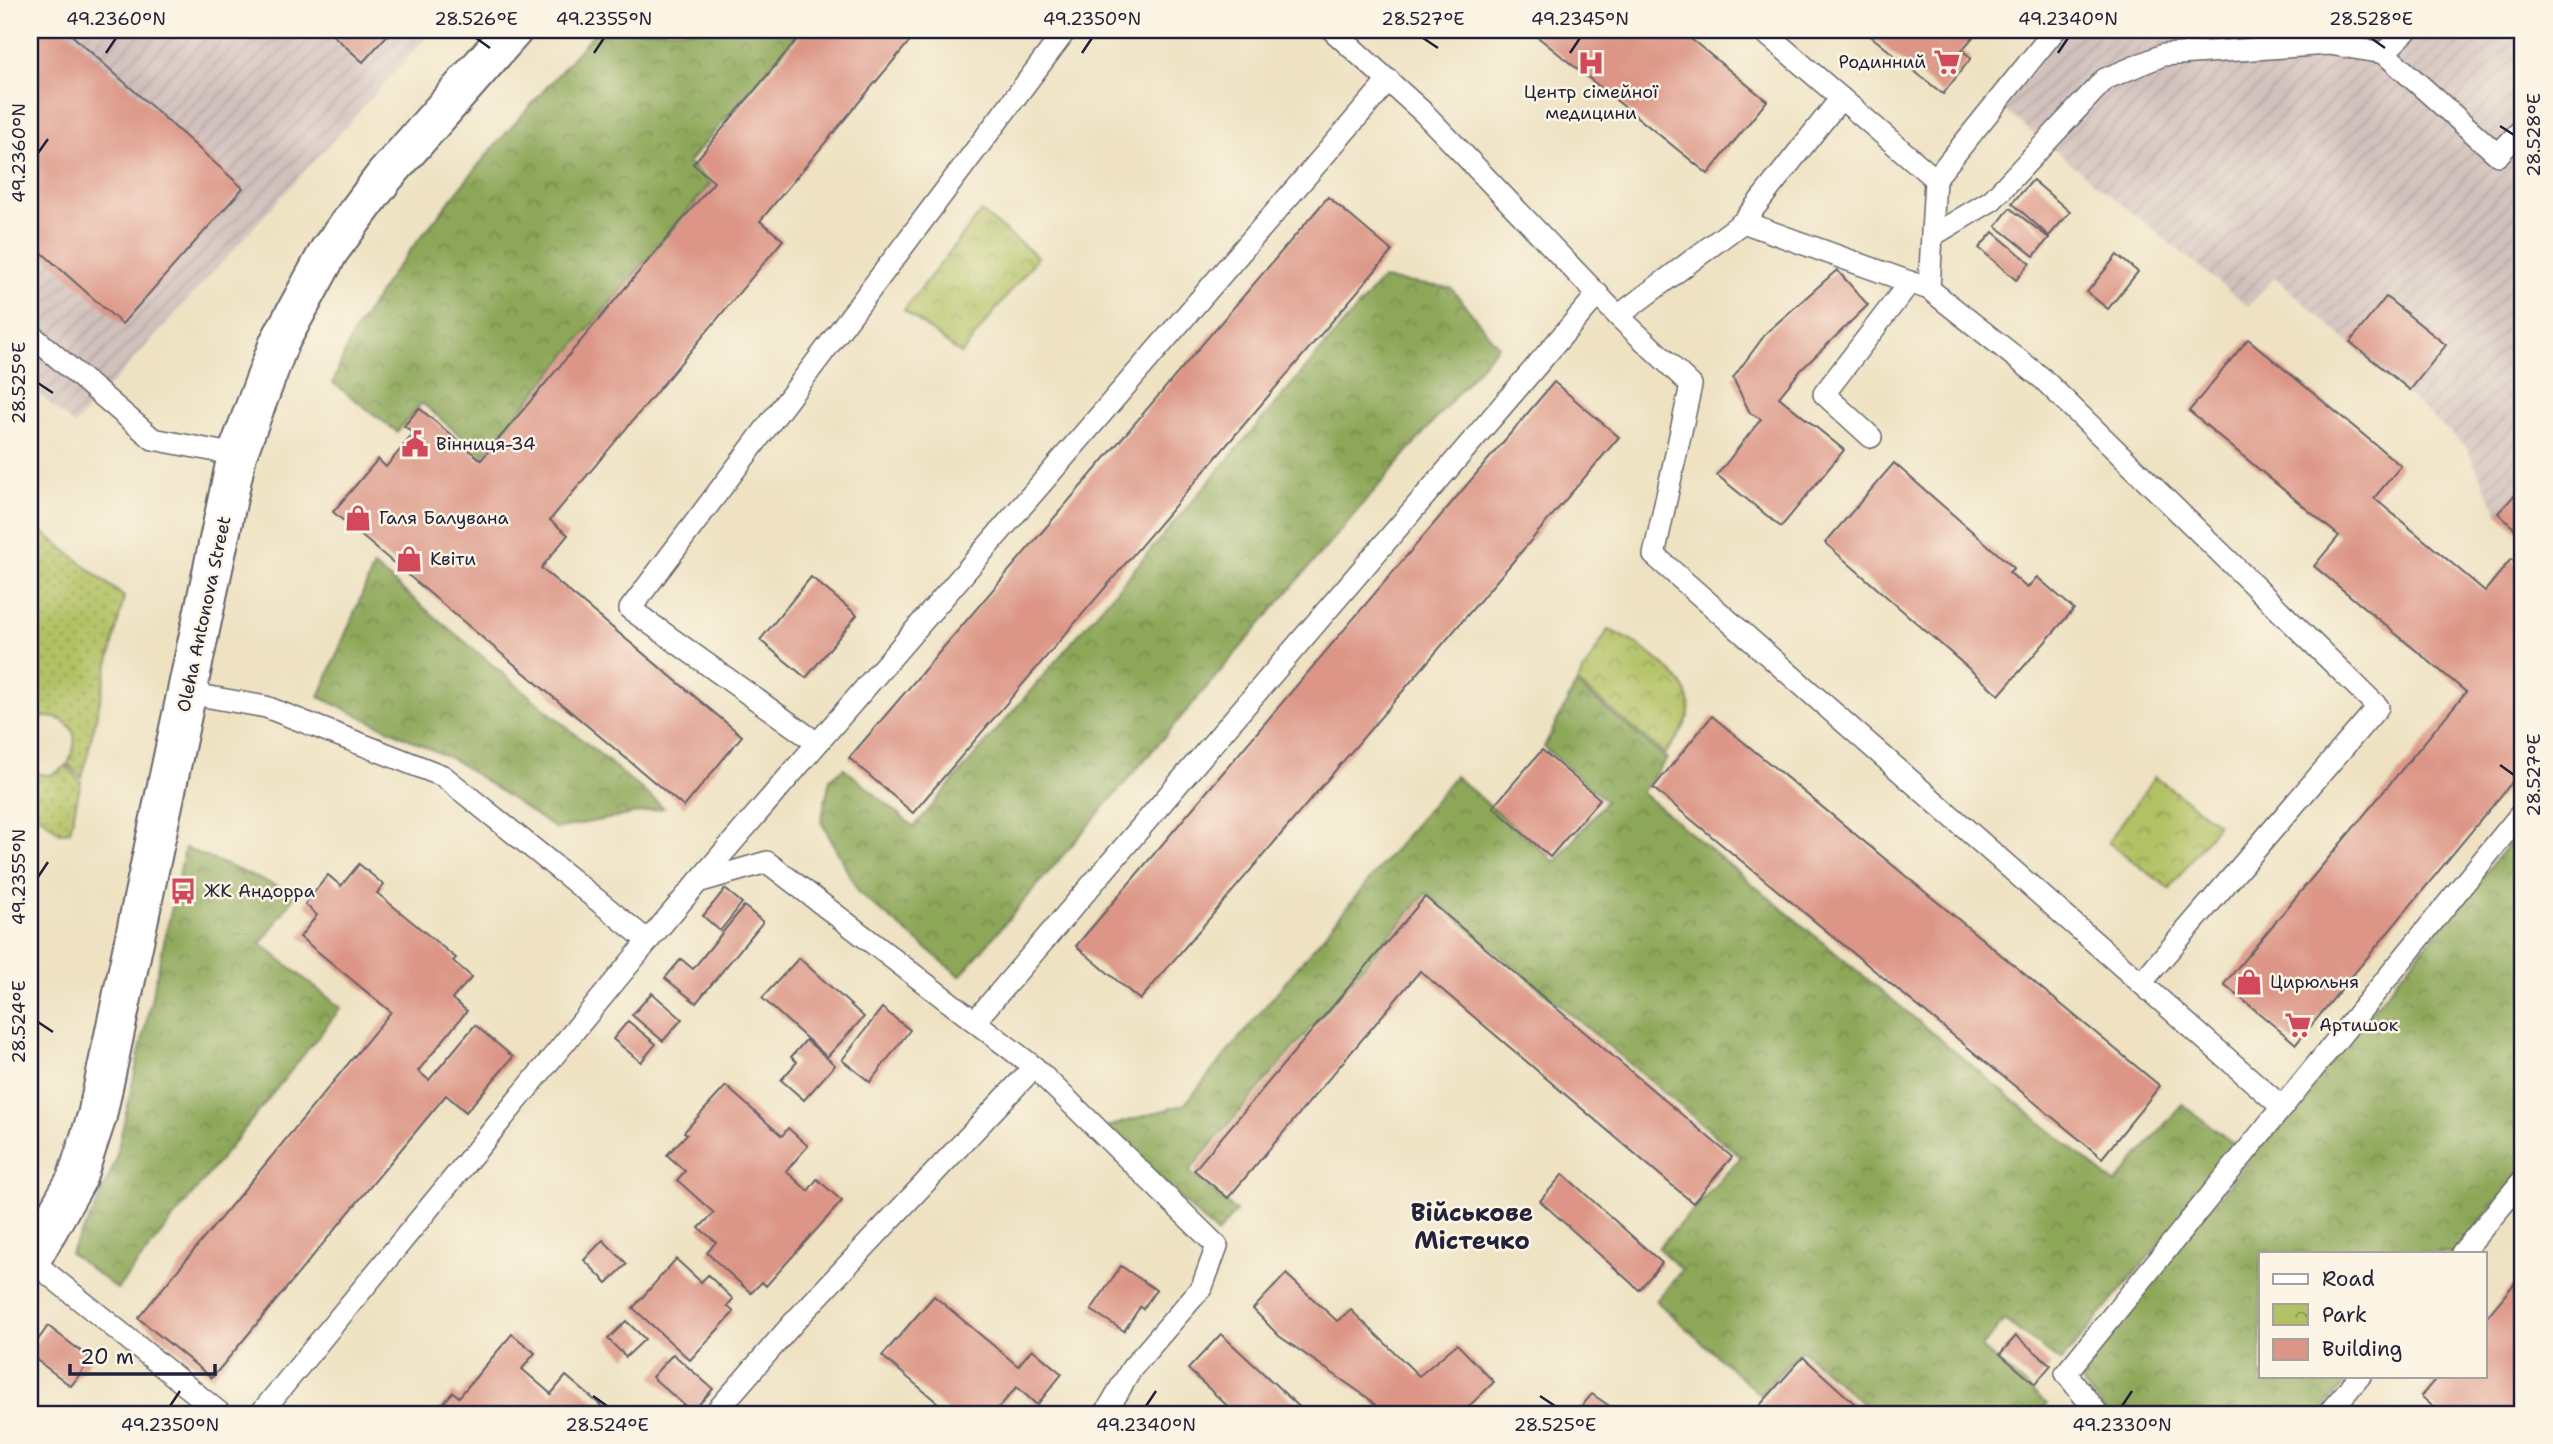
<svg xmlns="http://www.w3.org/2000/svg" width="2553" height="1444" viewBox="0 0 2553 1444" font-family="'Shantell Sans',sans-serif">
  <defs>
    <pattern id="industrial-furrows" width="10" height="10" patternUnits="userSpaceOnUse" patternTransform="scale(1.75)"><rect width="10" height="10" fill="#d1c0bc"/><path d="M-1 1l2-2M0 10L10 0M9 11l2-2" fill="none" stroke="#b3a5a2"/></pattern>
    <pattern id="grass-dots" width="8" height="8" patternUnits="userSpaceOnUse" patternTransform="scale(1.75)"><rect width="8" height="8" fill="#b2c163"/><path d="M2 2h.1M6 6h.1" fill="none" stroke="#909c53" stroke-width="1.8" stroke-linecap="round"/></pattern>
    <pattern id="forest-crowns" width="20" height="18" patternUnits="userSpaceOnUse" patternTransform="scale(1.75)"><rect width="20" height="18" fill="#8da759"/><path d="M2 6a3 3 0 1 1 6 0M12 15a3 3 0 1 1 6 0" fill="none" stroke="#73884b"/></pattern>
    <pattern id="park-crowns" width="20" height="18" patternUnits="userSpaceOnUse" patternTransform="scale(1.75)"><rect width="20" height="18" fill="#b2c163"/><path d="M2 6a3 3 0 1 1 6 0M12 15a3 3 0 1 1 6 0" fill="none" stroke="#909c53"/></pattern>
  </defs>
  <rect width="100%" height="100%" fill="#fcf5e5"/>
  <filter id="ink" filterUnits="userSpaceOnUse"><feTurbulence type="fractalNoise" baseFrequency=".0143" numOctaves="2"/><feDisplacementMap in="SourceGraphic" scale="14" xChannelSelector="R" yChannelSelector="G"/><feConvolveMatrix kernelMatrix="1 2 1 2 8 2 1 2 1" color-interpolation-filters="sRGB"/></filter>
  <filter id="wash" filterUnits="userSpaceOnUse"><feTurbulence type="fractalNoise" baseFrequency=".00686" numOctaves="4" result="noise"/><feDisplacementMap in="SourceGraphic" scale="28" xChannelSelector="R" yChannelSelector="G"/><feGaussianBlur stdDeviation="1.57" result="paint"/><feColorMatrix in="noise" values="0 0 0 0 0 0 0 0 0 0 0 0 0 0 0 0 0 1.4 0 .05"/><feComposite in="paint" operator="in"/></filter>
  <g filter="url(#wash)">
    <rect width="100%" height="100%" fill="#eee2c2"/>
    <g fill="url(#industrial-furrows)">
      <polygon points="30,30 433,30 74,425 30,386"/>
      <polygon points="2066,30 2523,30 2523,537 2498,513 2466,447 2275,277 2248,306 2002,108"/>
    </g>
    <g fill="url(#grass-dots)" stroke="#6a724f" stroke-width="2">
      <path d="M30,522L124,597L82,778L68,764C70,758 73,752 74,747C79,719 50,712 30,720Z"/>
      <path d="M66,765L81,782L70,831L60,833L30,808V771C45,777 54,777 66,765Z"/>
    </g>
    <g fill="url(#forest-crowns)" stroke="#58644a" stroke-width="2">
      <polygon points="597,30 801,30 688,163 711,183 483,455 422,403 397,432 333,383 352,335 393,272 485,157"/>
      <polygon points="1382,279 1451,288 1498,346 960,976 859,893 821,821 830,779 844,768 914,827"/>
      <polygon points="374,566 664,808 556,829 454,760 319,697"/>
      <polygon points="1576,684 1667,759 1641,792 2115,1184 2182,1104 2239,1148 2061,1362 2004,1320 1982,1348 2047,1404 2038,1414 1874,1414 1801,1350 1760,1395 1656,1301 1682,1270 1658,1248 1741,1157 1426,893 1189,1171 1236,1211 1217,1234 1107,1127 1185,1104 1455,776 1555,862 1606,801 1544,747"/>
      <polygon points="2523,826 2523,1170 2454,1253 2261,1253 2261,1376 2351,1376 2319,1414 2107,1414 2075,1373"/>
      <polygon points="185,848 296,894 261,944 341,1008 117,1289 70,1253 94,1211 115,1162"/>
    </g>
    <g fill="url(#park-crowns)" stroke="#6a724f" stroke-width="2">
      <polygon points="981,212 1038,257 961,354 904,310"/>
      <path d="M1608,630C1628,637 1644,649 1660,662C1700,695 1697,715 1665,754L1577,682Z"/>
      <polygon points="2155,777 2218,824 2170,889 2108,842"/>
    </g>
    <g id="blocks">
      <g fill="#dc9586">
        <polygon points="30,30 66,30 243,188 122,324 30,242"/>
        <polygon points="327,30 392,30 363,62"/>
        <polygon points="805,30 919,30 760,221 783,240 550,520 568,535 541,568 742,736 684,807 333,512 378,459 386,467 414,433 404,426 419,408 481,460 714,182 693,164"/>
        <polygon points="1529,30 1680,30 1767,101 1708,174"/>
        <polygon points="1863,30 1979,30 1962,50 1971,58 1943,94"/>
        <polygon points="2033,180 2070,212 2049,236 2012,203"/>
        <polygon points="1328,197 1392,251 913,813 849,758"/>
        <polygon points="2010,208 2049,238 2034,256 1996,226"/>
        <polygon points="1993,232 2030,263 2016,280 1979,248"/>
        <polygon points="2117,255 2138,272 2108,309 2087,292"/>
        <polygon points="1837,270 1868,305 1801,370 1779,397 1844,450 1781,527 1717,475 1761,419 1750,413 1733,378 1767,332"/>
        <polygon points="2386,297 2446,345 2410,390 2350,342"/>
        <polygon points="2248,339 2401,466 2374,498 2485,591 2511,559 2523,569 2523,769 2296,1044 2224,984 2466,692 2314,566 2339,536 2189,411"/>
        <polygon points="1554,382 1619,437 1140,1000 1076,946"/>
        <polygon points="1894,463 2014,568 2009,572 2027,588 2037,577 2074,609 1999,695 1825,543"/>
        <polygon points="2523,486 2523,537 2498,513"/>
        <polygon points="811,577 857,615 806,678 760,640"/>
        <polygon points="1712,716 2160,1086 2102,1158 1653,788"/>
        <polygon points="1542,750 1600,799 1550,857 1493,807"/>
        <polygon points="359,864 384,885 377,893 456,958 453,961 472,977 452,999 467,1011 418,1071 429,1080 475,1025 513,1057 466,1112 446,1095 212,1378 138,1318 391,1012 300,937 317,915 305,904 328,875 341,886"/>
        <polygon points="725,889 742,903 720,931 703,916"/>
        <polygon points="1425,897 1732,1157 1693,1203 1420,971 1228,1198 1194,1170"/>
        <polygon points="744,906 763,922 696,1003 665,978 681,959 693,969"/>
        <polygon points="799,958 864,1017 827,1057 762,998"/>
        <polygon points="652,993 682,1019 663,1041 632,1015"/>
        <polygon points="882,1008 910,1030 870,1082 842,1060"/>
        <polygon points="628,1021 656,1044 641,1062 613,1039"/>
        <polygon points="806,1040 835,1065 804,1100 781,1080 797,1062 791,1057"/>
        <polygon points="726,1086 782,1136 788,1128 808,1146 786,1171 808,1191 817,1179 842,1201 766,1286 762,1282 751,1293 707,1253 716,1242 699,1228 714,1213 677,1180 685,1171 667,1155 687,1134 684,1132"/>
        <polygon points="1563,1174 1662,1263 1639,1290 1540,1201"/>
        <polygon points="603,1240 627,1264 607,1283 584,1260"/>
        <polygon points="676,1259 701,1282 708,1275 733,1299 727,1306 734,1312 690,1360 633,1308"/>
        <polygon points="1121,1266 1156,1290 1143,1309 1140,1307 1124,1331 1091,1310"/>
        <polygon points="2523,1273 2523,1414 2433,1414 2437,1410 2421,1396 2438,1376 2485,1376 2485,1319"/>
        <polygon points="1286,1274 1337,1321 1351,1310 1419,1376 1457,1344 1494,1382 1461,1414 1384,1414 1368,1398 1279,1336 1253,1309"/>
        <polygon points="934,1296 1018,1366 1032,1349 1062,1374 1037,1405 1017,1387 993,1414 951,1414 882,1356"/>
        <polygon points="626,1321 645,1339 626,1357 608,1339"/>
        <polygon points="48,1326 91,1359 71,1386 30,1355 30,1351"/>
        <polygon points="512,1334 535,1353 522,1369 551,1394 566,1376 611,1414 434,1414 453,1392 459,1397"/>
        <polygon points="1221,1334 1307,1414 1236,1414 1188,1369"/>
        <polygon points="2016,1336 2051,1365 2035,1384 2000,1354"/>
        <polygon points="673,1354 713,1389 692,1412 652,1377"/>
        <polygon points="1803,1357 1866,1414 1752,1414"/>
        <polygon points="1592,1394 1621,1414 1575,1414"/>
      </g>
    </g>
  </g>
  <g filter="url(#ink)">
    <use href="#blocks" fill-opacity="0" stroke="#69656a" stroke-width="2"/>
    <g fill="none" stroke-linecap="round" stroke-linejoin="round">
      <g stroke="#69656a" stroke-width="24">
        <g id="service">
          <polyline points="1332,30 1424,113 1618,316 1691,385 1654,555 2282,1107"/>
          <polyline points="1762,30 1935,179 1929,289"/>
          <polyline points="2384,53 2407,30"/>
          <polyline points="1935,179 2055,30"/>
          <polyline points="1743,222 1841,98"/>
          <polyline points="1932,236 1992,200 2105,79 2163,55 2329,44 2384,53 2498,155 2523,128"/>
          <polyline points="1618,316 1743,222 1929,289 2043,379 2378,707 2141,983"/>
          <polyline points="30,334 153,439 237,455"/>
          <polyline points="1871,437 1824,394 1910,282"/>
          <polyline points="187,693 266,707 443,776 648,941 260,1414"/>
          <polyline points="817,743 630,609 1066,30"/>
          <polyline points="698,882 1389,80"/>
          <polyline points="648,941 698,882 767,862 1034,1067 1217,1246 1202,1287 1132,1368 1105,1414"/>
          <polyline points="975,1021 1598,294"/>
          <polyline points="2462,1253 2523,1180"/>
          <polyline points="31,1260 221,1414"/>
          <polyline points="714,1414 795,1321 1034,1067"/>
          <polyline points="2098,1414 2066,1373 2523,811"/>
          <polyline points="2328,1414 2360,1376"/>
        </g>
      </g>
      <g stroke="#69656a" stroke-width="42">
        <polyline id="minor" points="30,1261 76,1180 97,1116 237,455 279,343 329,251 384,177 513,30"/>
      </g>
      <use href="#service" stroke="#fff" stroke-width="21"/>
      <use href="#minor" stroke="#fff" stroke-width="38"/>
    </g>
  </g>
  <path fill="none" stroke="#22223b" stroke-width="2.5" d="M476,38L490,48M1423,38L1438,48M2371,38L2385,48M106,53L116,38M594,53L604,38M1082,53L1092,38M1570,53L1580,38M2058,53L2068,38M2500,126L2514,135M38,153L48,139M38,383L53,393M2500,765L2514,775M38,877L48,862M38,1022L53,1032M593,1396L607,1406M1540,1396L1555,1406M170,1406L180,1391M1146,1406L1156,1391M2122,1406L2132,1391"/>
  <defs>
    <g id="supermarket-bare" transform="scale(2.1)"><path d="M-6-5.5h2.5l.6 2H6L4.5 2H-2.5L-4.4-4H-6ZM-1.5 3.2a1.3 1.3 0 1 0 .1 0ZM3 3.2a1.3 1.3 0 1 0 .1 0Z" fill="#d1495b" stroke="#fcf5e5" stroke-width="2.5" paint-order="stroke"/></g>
    <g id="hospital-bare" transform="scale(2.1)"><path d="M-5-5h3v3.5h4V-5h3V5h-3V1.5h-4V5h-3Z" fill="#d1495b" stroke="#fcf5e5" stroke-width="2.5" paint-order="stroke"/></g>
    <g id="civic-bare" transform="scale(2.1)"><path d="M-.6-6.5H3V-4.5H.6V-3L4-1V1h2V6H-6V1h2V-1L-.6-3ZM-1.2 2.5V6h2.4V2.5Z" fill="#d1495b" stroke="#fcf5e5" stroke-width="2.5" paint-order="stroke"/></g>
    <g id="shop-bare" transform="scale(2.1)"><path d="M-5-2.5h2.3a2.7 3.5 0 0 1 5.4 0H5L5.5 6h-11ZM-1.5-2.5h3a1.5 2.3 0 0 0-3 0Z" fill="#d1495b" stroke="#fcf5e5" stroke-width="2.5" paint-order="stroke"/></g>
    <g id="bus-bare" transform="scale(2.1)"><path d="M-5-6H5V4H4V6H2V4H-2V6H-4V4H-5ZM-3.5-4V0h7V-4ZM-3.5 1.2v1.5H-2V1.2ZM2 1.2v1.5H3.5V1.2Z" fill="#d1495b" stroke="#fcf5e5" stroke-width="2.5" paint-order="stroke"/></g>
  </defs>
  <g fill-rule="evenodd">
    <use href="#supermarket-bare" x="1947" y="62"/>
    <use href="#hospital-bare" x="1591" y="63"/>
    <use href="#civic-bare" x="415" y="444"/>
    <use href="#shop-bare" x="358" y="518"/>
    <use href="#shop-bare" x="409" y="559"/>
    <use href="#bus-bare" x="183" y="891"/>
    <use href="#shop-bare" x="2249" y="982"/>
    <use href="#supermarket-bare" x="2298" y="1025"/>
  </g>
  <g text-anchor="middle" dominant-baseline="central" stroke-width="5" stroke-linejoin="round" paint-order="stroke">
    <g font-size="18" fill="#22223b" stroke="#fcf5e5" text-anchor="start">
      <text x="1926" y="62" text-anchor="end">Родинний</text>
      <text x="1591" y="92" text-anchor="middle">Центр сімейної<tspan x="1591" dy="21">медицини</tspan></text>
      <text x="436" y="444">Вінниця-34</text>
      <text x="379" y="518">Галя Балувана</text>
      <text x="430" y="559">Квіти</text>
      <text x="204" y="891">ЖК Андорра</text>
      <text x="2270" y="982">Цирюльня</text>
      <text x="2319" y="1025">Артишок</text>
    </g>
    <g font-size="18" fill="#22223b" stroke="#fcf5e5">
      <text transform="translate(204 614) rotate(-78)">Oleha Antonova Street</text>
    </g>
    <g font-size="24" font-weight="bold" fill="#22223b" stroke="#fcf5e5">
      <text x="1472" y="1213">Військове<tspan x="1472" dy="28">Містечко</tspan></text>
    </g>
  </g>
  <rect width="2553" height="1444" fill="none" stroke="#fcf5e5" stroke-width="77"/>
  <rect x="2259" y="1252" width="228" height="126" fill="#fcf5e5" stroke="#a5a1a1" stroke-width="2"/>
  <rect x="2273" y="1274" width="35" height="10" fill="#ffffff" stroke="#a5a1a1" stroke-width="2"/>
  <text x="2322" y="1286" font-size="21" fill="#22223b">Road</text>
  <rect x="2273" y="1304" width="35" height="21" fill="url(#park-crowns)" stroke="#a5a1a1" stroke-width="2"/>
  <text x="2322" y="1322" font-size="21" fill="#22223b">Park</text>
  <rect x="2273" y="1339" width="35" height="21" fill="#dc9586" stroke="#a5a1a1" stroke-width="2"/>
  <text x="2322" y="1356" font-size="21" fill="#22223b">Building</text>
  <path d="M70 1364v10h145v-10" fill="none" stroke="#22223b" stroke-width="3.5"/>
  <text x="80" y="1364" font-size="21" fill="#22223b" stroke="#fcf5e5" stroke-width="5" paint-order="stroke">20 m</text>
  <rect x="38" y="38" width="2476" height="1368" fill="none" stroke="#22223b" stroke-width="2.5"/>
  <g font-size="18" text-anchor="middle" fill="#22223b">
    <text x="116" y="25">49.2360°N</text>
    <text x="476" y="25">28.526°E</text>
    <text x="604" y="25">49.2355°N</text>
    <text x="1092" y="25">49.2350°N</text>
    <text x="1423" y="25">28.527°E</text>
    <text x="1580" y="25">49.2345°N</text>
    <text x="2068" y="25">49.2340°N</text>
    <text x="2371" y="25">28.528°E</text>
    <text transform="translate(2534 135) rotate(-90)" y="6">28.528°E</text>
    <text transform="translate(19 153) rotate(-90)" y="6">49.2360°N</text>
    <text transform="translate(19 383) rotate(-90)" y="6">28.525°E</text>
    <text transform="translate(2534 775) rotate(-90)" y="6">28.527°E</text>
    <text transform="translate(19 877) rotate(-90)" y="6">49.2355°N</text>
    <text transform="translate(19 1022) rotate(-90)" y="6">28.524°E</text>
    <text x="170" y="1431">49.2350°N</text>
    <text x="607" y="1431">28.524°E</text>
    <text x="1146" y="1431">49.2340°N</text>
    <text x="1555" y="1431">28.525°E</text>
    <text x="2122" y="1431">49.2330°N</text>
  </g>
</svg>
